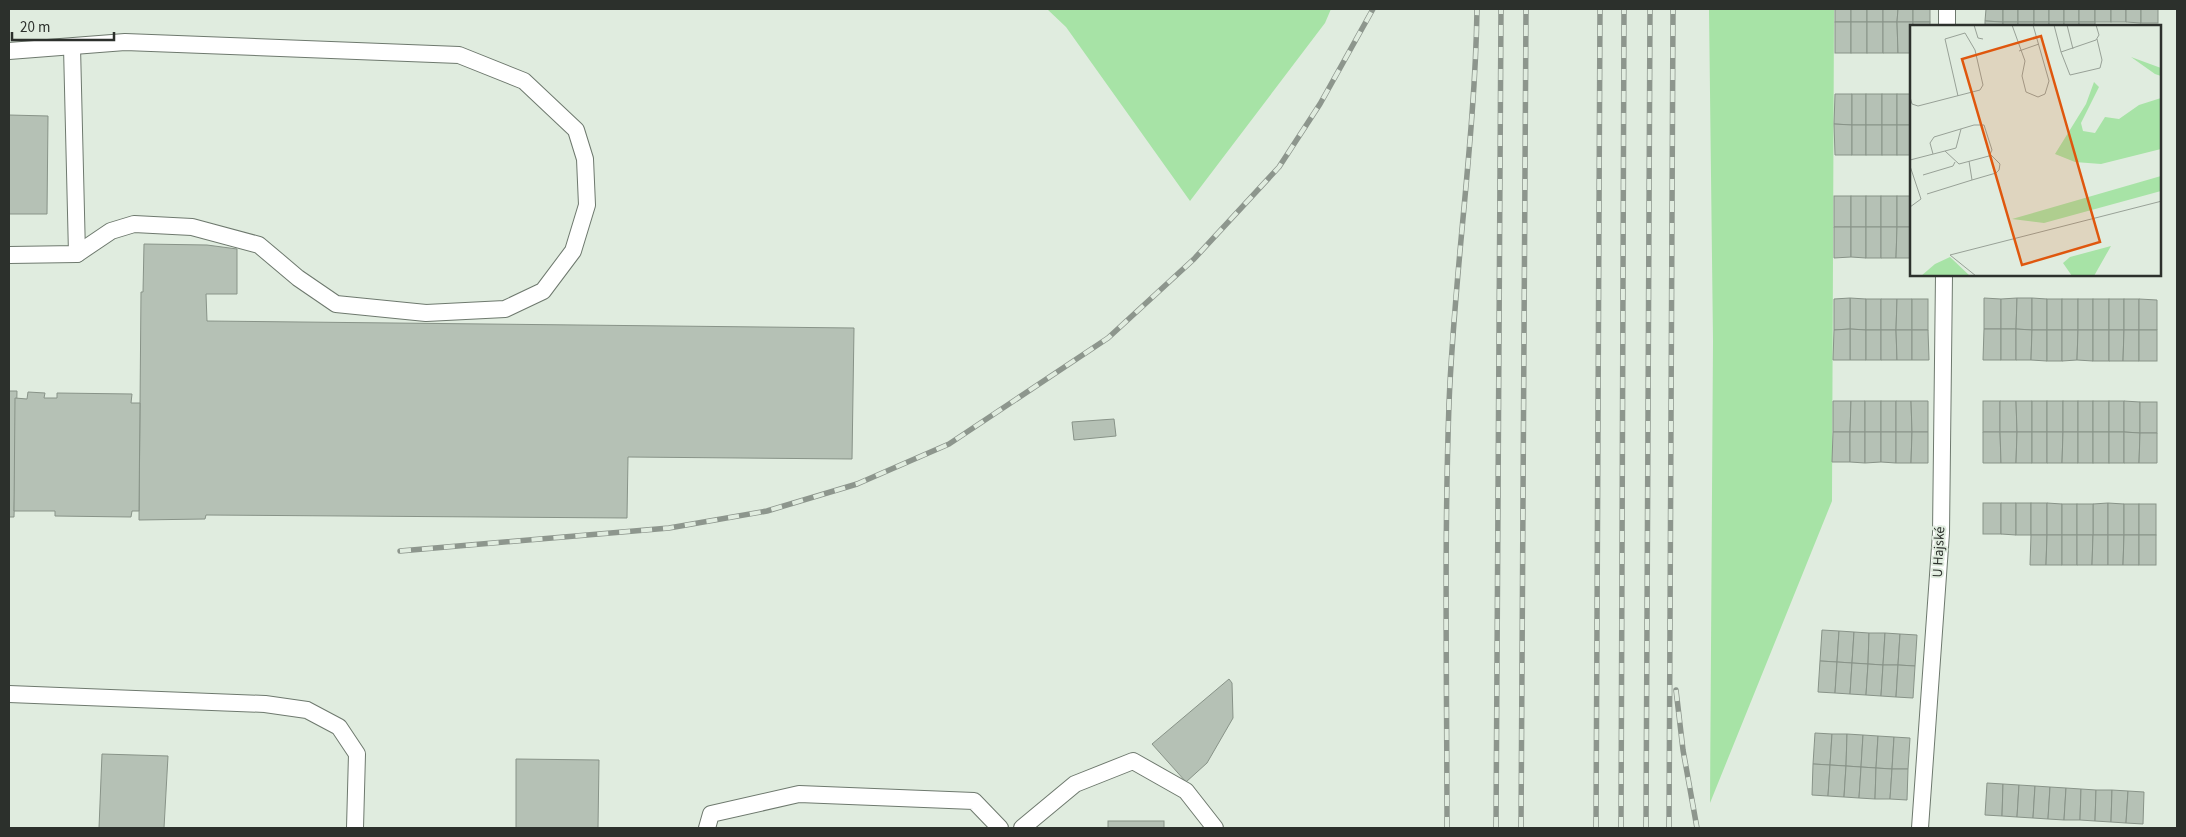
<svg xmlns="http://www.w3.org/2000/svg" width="2186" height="837" viewBox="0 0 2186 837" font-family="'Source Sans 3',sans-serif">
  <rect width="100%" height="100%" fill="#e0ecdf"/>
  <g fill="#a7e3a6">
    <polygon points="1047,9 1331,9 1325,23 1190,201 1066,27"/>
    <polygon points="1709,9 1834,9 1832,501 1710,803 1713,341"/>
  </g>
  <g fill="#b5c1b5" stroke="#889388">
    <rect x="1835" y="9" width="16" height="13"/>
    <rect x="1851" y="9" width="16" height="13"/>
    <rect x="1867" y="9" width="16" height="13"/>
    <polygon points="1883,9 1898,9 1897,22 1883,22"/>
    <polygon points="1898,9 1913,9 1913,22 1897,22"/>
    <rect x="1913" y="9" width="17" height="13"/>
    <polygon points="1986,9 2003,9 2003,22 1985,21"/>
    <rect x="2003" y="9" width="15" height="13"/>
    <rect x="2018" y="9" width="16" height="13"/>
    <rect x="2034" y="9" width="15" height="13"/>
    <rect x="2049" y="9" width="15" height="13"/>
    <rect x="2064" y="9" width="15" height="13"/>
    <rect x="2079" y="9" width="16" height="13"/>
    <rect x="2095" y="9" width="16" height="13"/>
    <rect x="2111" y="9" width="15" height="13"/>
    <polygon points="2126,9 2141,9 2141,23 2126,22"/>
    <rect x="2141" y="9" width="17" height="14"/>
    <polygon points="1985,21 2003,22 2003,26 1985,26"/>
    <rect x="1835" y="22" width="16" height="31"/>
    <rect x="1851" y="22" width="16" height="31"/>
    <rect x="1867" y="22" width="16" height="31"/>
    <polygon points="1883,22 1897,22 1898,53 1883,53"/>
    <polygon points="1897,22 1913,22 1911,53 1898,53"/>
    <rect x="1913" y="22" width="17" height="4"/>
    <rect x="2003" y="22" width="15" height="4"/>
    <rect x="2018" y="22" width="16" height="4"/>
    <rect x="2034" y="22" width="15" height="4"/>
    <rect x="2049" y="22" width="15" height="4"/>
    <rect x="2064" y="22" width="15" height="4"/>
    <rect x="2079" y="22" width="16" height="4"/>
    <polygon points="1835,94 1852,94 1852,125 1834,124"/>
    <rect x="1852" y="94" width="14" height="31"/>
    <rect x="1866" y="94" width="16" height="31"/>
    <rect x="1882" y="94" width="15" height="31"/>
    <rect x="1897" y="94" width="14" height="31"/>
    <polygon points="9,115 48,116 47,214 9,214"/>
    <polygon points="1834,124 1852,125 1852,155 1835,155"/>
    <rect x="1852" y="125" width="14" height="30"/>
    <rect x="1866" y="125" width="16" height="30"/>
    <rect x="1882" y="125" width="15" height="30"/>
    <rect x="1897" y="125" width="14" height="30"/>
    <rect x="1834" y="196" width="17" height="31"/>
    <rect x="1851" y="196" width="15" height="31"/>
    <rect x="1866" y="196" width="15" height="31"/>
    <rect x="1881" y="196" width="16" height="31"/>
    <rect x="1897" y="196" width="14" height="31"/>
    <polygon points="1834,227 1851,227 1851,257 1834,258"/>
    <polygon points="1851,227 1866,227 1866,258 1851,257"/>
    <rect x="1866" y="227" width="15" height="31"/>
    <polygon points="1881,227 1897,227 1896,258 1881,258"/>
    <polygon points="1897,227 1911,227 1911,258 1896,258"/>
    <polygon points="144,244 207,245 237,249 237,294 206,294 207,321 854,328 852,459 628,457 627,518 206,515 205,519 139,520 141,292 143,292"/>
    <polygon points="1850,298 1866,299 1866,330 1850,329"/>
    <polygon points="1850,298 1850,329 1834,330 1834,299"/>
    <polygon points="1984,298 2001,299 2001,329 1984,329"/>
    <polygon points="2017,298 2016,329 2001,329 2001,299"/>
    <polygon points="2017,298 2032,298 2032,330 2016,329"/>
    <polygon points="2032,298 2047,299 2047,330 2032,330"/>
    <rect x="1866" y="299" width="15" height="31"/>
    <polygon points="1881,299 1897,299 1896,330 1881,330"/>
    <polygon points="1897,299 1912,299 1912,330 1896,330"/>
    <rect x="1912" y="299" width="16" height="31"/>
    <rect x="2047" y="299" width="15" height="31"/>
    <rect x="2062" y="299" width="16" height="31"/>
    <rect x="2078" y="299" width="15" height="31"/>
    <rect x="2093" y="299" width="16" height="31"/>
    <rect x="2109" y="299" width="15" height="31"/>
    <rect x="2124" y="299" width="15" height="31"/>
    <polygon points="2139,299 2157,300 2157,330 2139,330"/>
    <polygon points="1850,329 1866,330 1866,360 1850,360"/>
    <polygon points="1850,329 1850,360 1833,360 1834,330"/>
    <polygon points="1984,329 2001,329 2001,360 1983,360"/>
    <rect x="2001" y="329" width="15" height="31"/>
    <polygon points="2016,329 2032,330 2031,360 2016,360"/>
    <rect x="1866" y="330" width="15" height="30"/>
    <polygon points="1881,330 1896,330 1897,360 1881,360"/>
    <polygon points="1896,330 1912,330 1912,360 1897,360"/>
    <polygon points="1912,330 1928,330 1929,360 1912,360"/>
    <polygon points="2032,330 2047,330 2047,361 2031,360"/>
    <rect x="2047" y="330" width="15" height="31"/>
    <polygon points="2062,330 2078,330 2077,360 2062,361"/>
    <polygon points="2078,330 2093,330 2093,361 2077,360"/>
    <rect x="2093" y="330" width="16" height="31"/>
    <polygon points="2109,330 2124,330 2123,361 2109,361"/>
    <polygon points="2124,330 2139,330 2139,361 2123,361"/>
    <rect x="2139" y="330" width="18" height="31"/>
    <polygon points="9,391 17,391 14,517 9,517"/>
    <polygon points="28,392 45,393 44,398 57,398 57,393 132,394 131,403 140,403 139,511 132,511 131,517 55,516 55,511 14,511 15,398 27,399"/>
    <polygon points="1833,401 1851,401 1850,432 1833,432"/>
    <polygon points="1851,401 1865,401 1865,432 1850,432"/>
    <rect x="1865" y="401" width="16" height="31"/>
    <rect x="1881" y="401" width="15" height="31"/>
    <polygon points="1896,401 1911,401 1912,432 1896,432"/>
    <polygon points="1911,401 1928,401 1928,432 1912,432"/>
    <rect x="1983" y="401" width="17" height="31"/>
    <polygon points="2000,401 2016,401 2017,432 2000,432"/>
    <polygon points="2016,401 2032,401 2032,432 2017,432"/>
    <rect x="2032" y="401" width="15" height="31"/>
    <rect x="2047" y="401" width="16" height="31"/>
    <rect x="2063" y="401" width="15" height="31"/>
    <rect x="2078" y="401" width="15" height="31"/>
    <rect x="2093" y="401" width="16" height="31"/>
    <rect x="2109" y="401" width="15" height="31"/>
    <polygon points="2124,401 2140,402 2140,433 2124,432"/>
    <rect x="2140" y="402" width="17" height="31"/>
    <polygon points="1114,419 1116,436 1074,440 1072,422"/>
    <polygon points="1833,432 1850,432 1850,462 1832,462"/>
    <polygon points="1850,432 1865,432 1865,463 1850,462"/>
    <polygon points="1865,432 1881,432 1881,462 1865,463"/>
    <polygon points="1881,432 1896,432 1896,463 1881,462"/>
    <polygon points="1896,432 1912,432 1911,463 1896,463"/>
    <polygon points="1912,432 1928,432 1928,463 1911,463"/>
    <polygon points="1983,432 2000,432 2001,463 1983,463"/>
    <polygon points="2000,432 2017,432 2016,463 2001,463"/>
    <polygon points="2017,432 2032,432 2032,463 2016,463"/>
    <rect x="2032" y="432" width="15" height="31"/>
    <polygon points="2047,432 2063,432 2062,463 2047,463"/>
    <polygon points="2063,432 2078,432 2078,463 2062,463"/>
    <rect x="2078" y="432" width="15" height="31"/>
    <rect x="2093" y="432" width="16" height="31"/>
    <rect x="2109" y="432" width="15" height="31"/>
    <polygon points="2124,432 2140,433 2139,463 2124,463"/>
    <polygon points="2140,433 2157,433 2157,463 2139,463"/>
    <rect x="1983" y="503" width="18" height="31"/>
    <polygon points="2001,503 2016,503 2016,535 2001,534"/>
    <rect x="2016" y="503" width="15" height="32"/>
    <rect x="2031" y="503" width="16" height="32"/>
    <polygon points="2047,503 2062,504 2062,535 2047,535"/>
    <polygon points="2108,503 2108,535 2093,535 2093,504"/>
    <polygon points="2108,503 2124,504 2124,535 2108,535"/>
    <rect x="2062" y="504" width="15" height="31"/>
    <rect x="2077" y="504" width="16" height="31"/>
    <rect x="2124" y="504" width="15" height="31"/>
    <rect x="2139" y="504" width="17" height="31"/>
    <polygon points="2031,535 2047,535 2046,565 2030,565"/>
    <polygon points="2047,535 2062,535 2062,565 2046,565"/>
    <rect x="2062" y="535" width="15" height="30"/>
    <polygon points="2077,535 2093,535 2092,565 2077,565"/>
    <polygon points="2093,535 2108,535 2108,565 2092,565"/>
    <polygon points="2108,535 2124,535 2123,565 2108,565"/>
    <polygon points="2124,535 2139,535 2139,565 2123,565"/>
    <rect x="2139" y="535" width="17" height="30"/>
    <polygon points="1822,630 1839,631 1837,662 1820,661"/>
    <polygon points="1839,631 1854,632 1852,663 1837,662"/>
    <polygon points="1854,632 1869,633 1868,664 1852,663"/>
    <polygon points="1869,633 1885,633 1883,665 1868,664"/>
    <polygon points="1885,633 1900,634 1898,665 1883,665"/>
    <polygon points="1900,634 1917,635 1915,666 1898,665"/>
    <polygon points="1820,661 1837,662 1835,693 1818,692"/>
    <polygon points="1837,662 1852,663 1850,694 1835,693"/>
    <polygon points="1852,663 1868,664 1866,695 1850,694"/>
    <polygon points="1868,664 1883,665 1881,696 1866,695"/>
    <polygon points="1883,665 1898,665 1896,697 1881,696"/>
    <polygon points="1898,665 1915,666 1913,698 1896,697"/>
    <polygon points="1229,679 1232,683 1233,718 1207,763 1186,782 1152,744"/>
    <polygon points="1815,733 1832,734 1830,765 1813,764"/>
    <polygon points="1832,734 1847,734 1846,766 1830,765"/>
    <polygon points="1847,734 1863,735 1861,767 1846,766"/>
    <polygon points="1863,735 1878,736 1876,768 1861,767"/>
    <polygon points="1878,736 1894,737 1892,769 1876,768"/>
    <polygon points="1894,737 1910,738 1908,769 1892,769"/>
    <polygon points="102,754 168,756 164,828 99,828"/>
    <polygon points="516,759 599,760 598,828 516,828"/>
    <polygon points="1813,764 1830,765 1828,796 1812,795"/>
    <polygon points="1830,765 1846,766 1844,797 1828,796"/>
    <polygon points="1846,766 1861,767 1859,798 1844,797"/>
    <polygon points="1861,767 1876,768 1875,799 1859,798"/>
    <polygon points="1876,768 1892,769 1890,799 1875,799"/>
    <polygon points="1892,769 1908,769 1907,800 1890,799"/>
    <polygon points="1987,783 2003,784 2002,816 1985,815"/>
    <polygon points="2003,784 2019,785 2017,817 2002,816"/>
    <polygon points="2019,785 2035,786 2033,818 2017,817"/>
    <polygon points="2035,786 2050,787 2048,819 2033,818"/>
    <polygon points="2050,787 2066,788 2064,820 2048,819"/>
    <polygon points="2066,788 2081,789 2080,820 2064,820"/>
    <polygon points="2081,789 2096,790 2095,821 2080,820"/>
    <polygon points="2096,790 2112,790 2111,822 2095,821"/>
    <polygon points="2112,790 2128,791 2126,823 2111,822"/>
    <polygon points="2128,791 2144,792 2143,824 2126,823"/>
    <rect x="1108" y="821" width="56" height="7"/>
  </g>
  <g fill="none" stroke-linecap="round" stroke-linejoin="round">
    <g stroke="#6e796e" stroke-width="18">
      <g id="lane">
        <polyline points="1947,26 1947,9"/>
        <polyline points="72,47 77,254"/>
        <polyline points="9,51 125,42 459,55 524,81 576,130 585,159 587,205 573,251 543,291 505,309 426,313 336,304 298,278 259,245 192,227 134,224 111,231 77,254 9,255"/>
        <polyline points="9,694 265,704 307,710 339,727 357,754 355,828"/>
        <polyline points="707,828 711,814 799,794 974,801 1000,828"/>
        <polyline points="1022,828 1075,784 1133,761 1186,791 1215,828"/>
        <polyline points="1920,828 1941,533 1944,275"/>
      </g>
    </g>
    <use href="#lane" stroke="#fff" stroke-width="16"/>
    <g stroke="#8d968d" stroke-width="5.5">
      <g id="rail">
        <polyline points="400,551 669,528 767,511 857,484 949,444 1108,338 1194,259 1279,167 1320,104 1373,9"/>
        <polyline points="1676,690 1683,750 1697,828"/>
        <path d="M1447,828C1447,687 1444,545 1449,404C1454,272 1475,141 1477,9"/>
        <polyline points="1496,828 1501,9"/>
        <polyline points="1521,828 1526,9"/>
        <polyline points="1596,828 1600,9"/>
        <polyline points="1621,828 1624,9"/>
        <polyline points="1646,828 1650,9"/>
        <polyline points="1669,828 1673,9"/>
      </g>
    </g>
    <use href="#rail" stroke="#e0ecdf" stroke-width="4" stroke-dasharray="11" stroke-linecap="butt"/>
  </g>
  <g text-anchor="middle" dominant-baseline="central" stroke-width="4" stroke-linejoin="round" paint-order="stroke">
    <g font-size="14" fill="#2c302c" stroke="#e0ecdf">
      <text transform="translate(1939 552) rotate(-87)">U Hajské</text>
    </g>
  </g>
  <g transform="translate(1910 25)">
    <rect width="251" height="251" fill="#e0ecdf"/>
    <path d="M221,32L251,43V51L245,49ZM184,57L189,62L171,98L173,106L185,108L195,92L209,94L229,80L251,73V124L191,139L165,137L145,129L176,79ZM251,151V166L134,198L102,194ZM201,221L184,251H162L153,238L160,232ZM40,232L60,251H11L25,239Z" fill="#a7e3a6"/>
    <path fill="none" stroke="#98a197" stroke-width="1" d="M64,0L68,13L73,14M102,0L115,36L112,51L116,67L128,72L135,69L139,56L123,0M144,0L151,27L186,15L189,10L186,0M157,0L163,24M109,26L129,19M151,27L160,50L190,43L192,35L187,14M0,72L2,79L8,81L70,65L73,60L65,25L55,8L35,14L48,71M35,126L46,123L51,104M0,135L35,126L49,139L79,131L82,125L74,100H64L24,112L20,118L23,129M0,141L11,174L0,182M13,150L43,141L45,137M62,155L86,148L89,145L90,139L80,129M17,169L62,155L59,136M40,230L252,176M40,230L66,251"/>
    <path fill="#df570e" fill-opacity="0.15" stroke="#df570e" stroke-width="2.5" d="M131,11L190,217L112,240L52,34Z"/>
    <rect width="251" height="251" fill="none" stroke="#2c302c" stroke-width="2.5"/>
  </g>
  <rect width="2186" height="837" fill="none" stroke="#2c302c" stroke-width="20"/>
  <path d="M12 32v8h102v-8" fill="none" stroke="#2c302c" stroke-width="2.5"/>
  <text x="20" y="32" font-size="15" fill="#2c302c" stroke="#e0ecdf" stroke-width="4" paint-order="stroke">20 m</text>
</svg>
